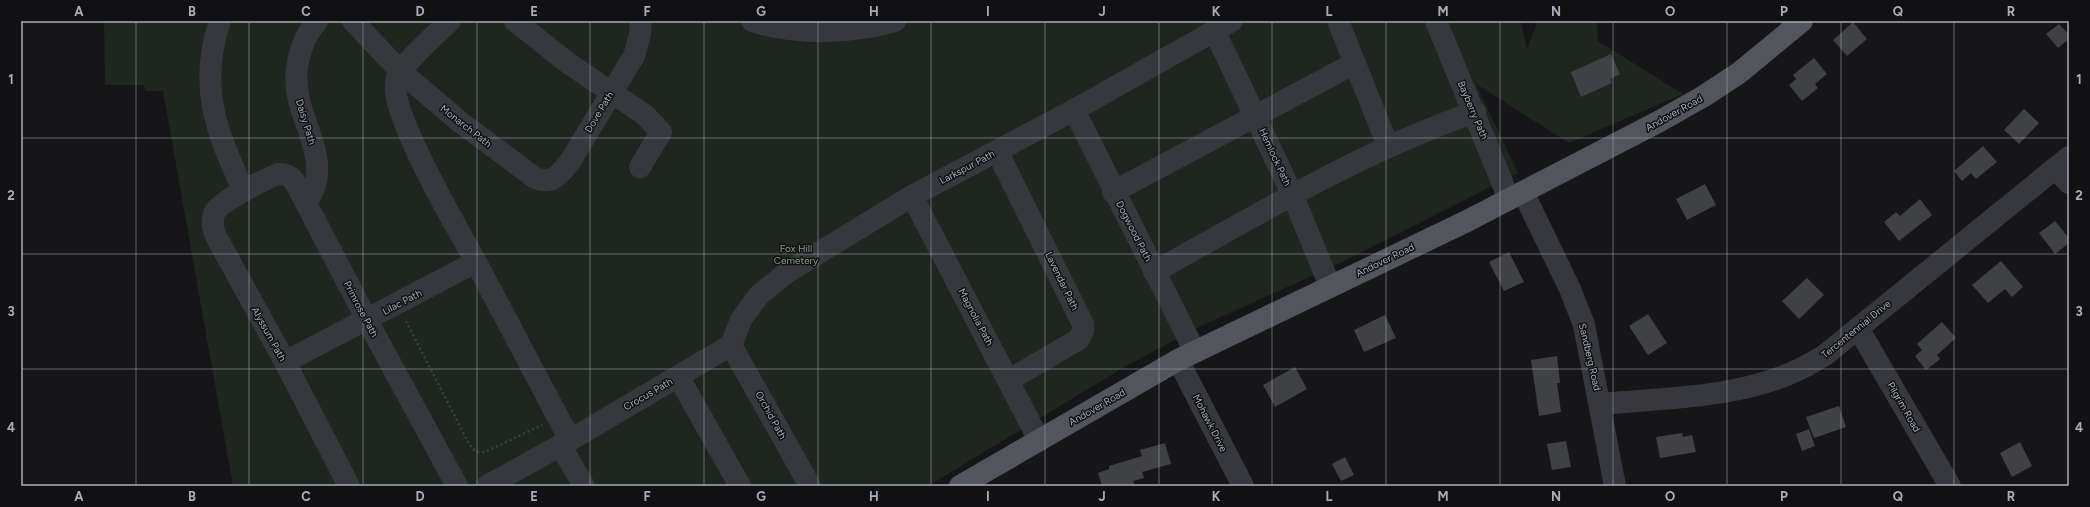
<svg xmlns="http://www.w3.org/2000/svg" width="2090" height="507" viewBox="0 0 2090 507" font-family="Figtree,sans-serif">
  <rect width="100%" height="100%" fill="#161618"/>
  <polygon fill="#1e261f" points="104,21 1521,21 1527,49 1538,21 1597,21 1598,41 1683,94 1569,143 1476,84 1518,173 1334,266 1201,326 1126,366 928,486 233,486 163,91 146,91 144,85 105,85"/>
  <g fill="#404145">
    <polygon points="1853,22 1867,39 1847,56 1833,40"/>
    <polygon points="2059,24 2069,35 2069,39 2058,48 2046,34"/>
    <polygon points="1611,54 1620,74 1610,79 1612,83 1581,97 1571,72"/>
    <polygon points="1814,58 1827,74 1815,84 1818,88 1802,101 1789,85 1796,79 1793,75"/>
    <polygon points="2024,109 2039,123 2019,144 2004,130"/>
    <polygon points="1983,146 1997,162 1976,179 1971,173 1962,181 1954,171"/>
    <polygon points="1705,184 1716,205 1687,220 1676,199"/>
    <polygon points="1920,199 1932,215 1899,241 1884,222 1896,212 1900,216"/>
    <polygon points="2055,221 2069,238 2069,243 2055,254 2039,233"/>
    <polygon points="1509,252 1524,282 1504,291 1489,262"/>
    <polygon points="2001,261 2023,287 2012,297 2005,289 1988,303 1972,285"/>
    <polygon points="1807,278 1824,295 1799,319 1782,301"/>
    <polygon points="1648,314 1667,343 1648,355 1629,326"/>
    <polygon points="1385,315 1396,338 1364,352 1354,330"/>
    <polygon points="1942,322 1956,338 1937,355 1940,359 1926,370 1915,356 1922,350 1917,344"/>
    <polygon points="1557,356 1560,383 1557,383 1561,412 1539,416 1531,360"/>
    <polygon points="1295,367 1307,389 1275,407 1263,385"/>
    <polygon points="1839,406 1846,427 1814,438 1806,417"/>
    <polygon points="1809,429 1815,446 1802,451 1796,434"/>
    <polygon points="1682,433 1683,437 1692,435 1696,452 1660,458 1656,437"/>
    <polygon points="1566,441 1571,467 1552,470 1547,444"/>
    <polygon points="2020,442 2032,466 2012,477 2000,453"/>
    <polygon points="1165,443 1171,464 1142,472 1144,478 1133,481 1135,486 1102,486 1098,473 1109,469 1109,466 1142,456 1140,450"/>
    <polygon points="1345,457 1354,475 1341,481 1332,464"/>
  </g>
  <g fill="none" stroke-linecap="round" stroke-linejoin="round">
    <polyline stroke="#3d3f44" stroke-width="2.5" stroke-dasharray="2 3" stroke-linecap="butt" points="406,321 469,444 476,452 485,452 542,425"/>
    <g stroke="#37383d" stroke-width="22">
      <path d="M220,21C198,86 216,132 244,191"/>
      <path d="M353,21L400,71L460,122L535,178C552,185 559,175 569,163L634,56L640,35L641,21"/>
      <path d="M450,21C436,34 400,65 396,82C389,113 459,231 477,264"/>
      <polyline points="515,21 568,63 645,115 661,132 640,167"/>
      <path d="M752,21C797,35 850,34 895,21"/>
      <polyline points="1338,21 1388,146"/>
      <polyline points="1436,21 1509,199"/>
      <polyline points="1214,30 1293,196 1330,286"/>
      <polyline points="1074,110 1195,352"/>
      <polyline points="997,151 1083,324 1083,331 1079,339 1009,380"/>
      <polyline points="2055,168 2069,183"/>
      <polyline points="1113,192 1355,63"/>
      <polyline points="1523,192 1570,289 1584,325 1615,486"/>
      <polyline points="912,196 1039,440"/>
      <path d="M306,202C331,172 308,133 299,101C292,72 299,43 317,21"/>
      <path d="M1154,272C1259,214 1362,151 1475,112"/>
      <polyline points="1858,328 1950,486"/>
      <polyline points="731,345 742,318 759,295 789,271 912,196 1074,110 1232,21"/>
      <polyline points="731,345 810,486"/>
      <polyline points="1178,360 1243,486"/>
      <polyline points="285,362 472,264 477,264 570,440"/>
      <polyline points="678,376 740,486"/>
      <path d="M1600,404C1664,398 1740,398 1798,370C1807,366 1816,360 1825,355L2069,157"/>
      <polyline points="560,445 584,486"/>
      <path d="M349,486L285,362L219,242C214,233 210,222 215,212C222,200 264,180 278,174C287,174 291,176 296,184L367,320L457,486"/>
      <polyline points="487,486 565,443 731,345"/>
    </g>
    <polyline stroke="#53555c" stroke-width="22" points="960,486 1178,360 1467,221 1658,122 1704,96 1739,73 1802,21"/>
  </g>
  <path fill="none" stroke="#a8adb8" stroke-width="1" stroke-opacity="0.55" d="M136,21V486M249,21V486M363,21V486M477,21V486M590,21V486M704,21V486M818,21V486M931,21V486M1045,21V486M1159,21V486M1272,21V486M1386,21V486M1500,21V486M1613,21V486M1727,21V486M1841,21V486M1954,21V486M21,138H2069M21,254H2069M21,369H2069"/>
  <g text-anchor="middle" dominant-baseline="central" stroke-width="3" stroke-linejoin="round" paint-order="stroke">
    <g font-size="10" fill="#a8adb8" stroke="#111113">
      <text transform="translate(1473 110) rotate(67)">Bayberry Path</text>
      <text transform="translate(599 112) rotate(-59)">Dove Path</text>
      <text transform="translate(1674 113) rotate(-29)">Andover Road</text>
      <text transform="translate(306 122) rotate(73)">Daisy Path</text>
      <text transform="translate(466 126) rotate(38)">Monarch Path</text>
      <text transform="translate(1275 157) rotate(65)">Hemlock Path</text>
      <text transform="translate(967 167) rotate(-28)">Larkspur Path</text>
      <text transform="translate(1134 231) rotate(63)">Dogwood Path</text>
      <text transform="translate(1385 260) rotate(-26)">Andover Road</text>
      <text transform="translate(1062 281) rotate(64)">Lavendar Path</text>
      <text transform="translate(402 302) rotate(-28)">Lilac Path</text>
      <text transform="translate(361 309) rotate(62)">Primrose Path</text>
      <text transform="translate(976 317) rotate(62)">Magnolia Path</text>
      <text transform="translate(1856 329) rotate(-39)">Tercentennial Drive</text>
      <text transform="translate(269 334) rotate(61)">Alyssum Path</text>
      <text transform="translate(1590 357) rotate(77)">Sandberg Road</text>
      <text transform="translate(648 394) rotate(-30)">Crocus Path</text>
      <text transform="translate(1097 407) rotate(-30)">Andover Road</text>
      <text transform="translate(1904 407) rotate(60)">Pilgrim Road</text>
      <text transform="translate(771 415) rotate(61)">Orchid Path</text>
      <text transform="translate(1210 423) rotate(63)">Mohawk Drive</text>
    </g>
    <g font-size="10" fill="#7fa381" stroke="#111113">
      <text x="796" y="248">Fox Hill<tspan x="796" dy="12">Cemetery</tspan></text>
    </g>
  </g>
  <rect width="2090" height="507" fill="none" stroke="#111113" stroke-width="44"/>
  <rect x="22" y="22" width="2046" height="463" fill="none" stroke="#a8adb8" stroke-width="1.5"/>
  <g font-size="13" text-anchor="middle" font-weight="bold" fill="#a8adb8">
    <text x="79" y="16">A</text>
    <text x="192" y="16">B</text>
    <text x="306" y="16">C</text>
    <text x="420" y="16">D</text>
    <text x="534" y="16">E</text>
    <text x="647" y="16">F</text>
    <text x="761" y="16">G</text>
    <text x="874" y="16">H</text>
    <text x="988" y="16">I</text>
    <text x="1102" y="16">J</text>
    <text x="1216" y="16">K</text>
    <text x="1329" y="16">L</text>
    <text x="1443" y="16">M</text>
    <text x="1556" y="16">N</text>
    <text x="1670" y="16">O</text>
    <text x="1784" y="16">P</text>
    <text x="1898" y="16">Q</text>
    <text x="2011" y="16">R</text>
    <text x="11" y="84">1</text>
    <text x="2079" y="84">1</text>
    <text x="11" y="200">2</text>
    <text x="2079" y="200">2</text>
    <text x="11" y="316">3</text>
    <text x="2079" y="316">3</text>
    <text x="11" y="432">4</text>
    <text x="2079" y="432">4</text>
    <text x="79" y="501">A</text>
    <text x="192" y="501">B</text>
    <text x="306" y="501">C</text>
    <text x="420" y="501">D</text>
    <text x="534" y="501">E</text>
    <text x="647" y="501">F</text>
    <text x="761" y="501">G</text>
    <text x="874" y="501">H</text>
    <text x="988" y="501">I</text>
    <text x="1102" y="501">J</text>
    <text x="1216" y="501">K</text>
    <text x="1329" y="501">L</text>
    <text x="1443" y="501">M</text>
    <text x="1556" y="501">N</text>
    <text x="1670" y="501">O</text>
    <text x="1784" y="501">P</text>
    <text x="1898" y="501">Q</text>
    <text x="2011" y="501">R</text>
  </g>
</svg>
